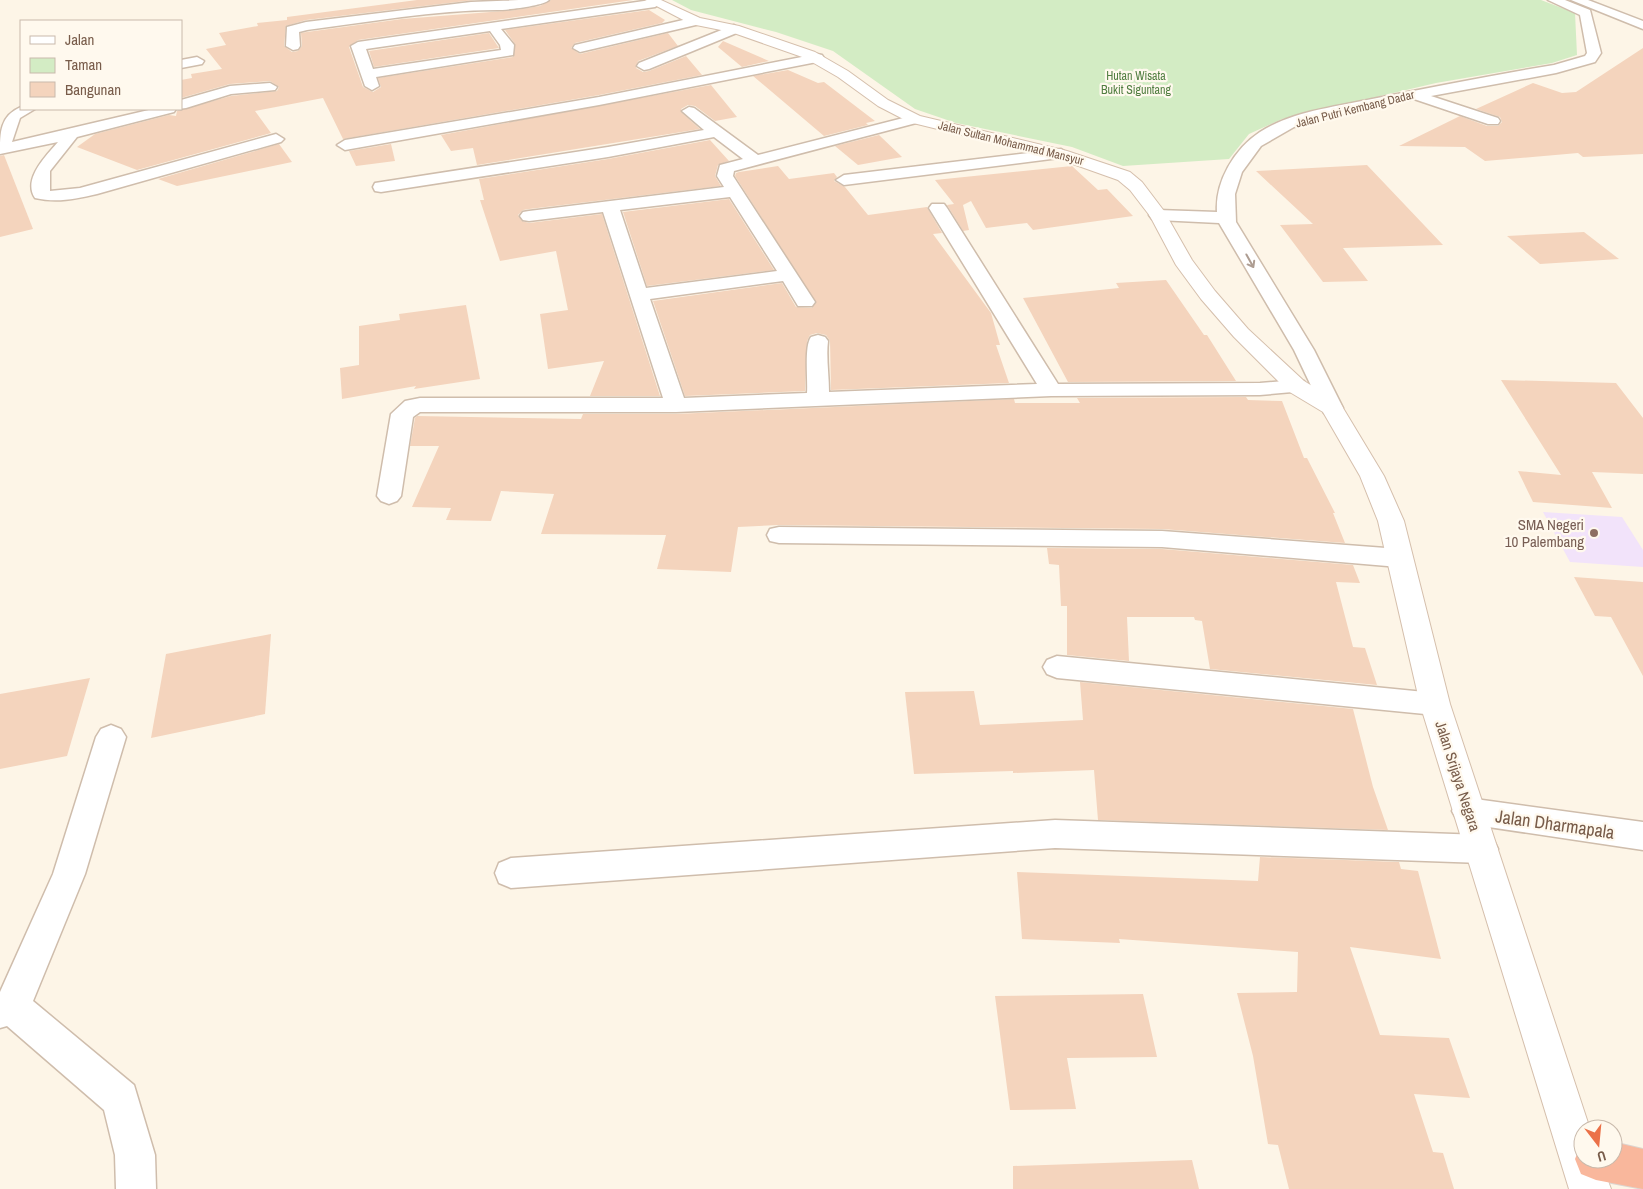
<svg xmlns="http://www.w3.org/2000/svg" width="1643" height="1189" viewBox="0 0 1643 1189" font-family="'Archivo Narrow',sans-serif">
  <rect width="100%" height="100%" fill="#fdf5e7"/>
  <polygon fill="#f2e3fa" points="1543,512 1622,517 1643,550 1643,567 1570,562"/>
  <polygon fill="#d3ecc4" points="672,0 1541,0 1575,13 1577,55 1552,63 1436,83 1282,119 1249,134 1229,159 1123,166 1072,147 956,123 915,109 833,51 776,32 691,10"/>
  <g fill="#f4d4bd">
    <polygon points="417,0 474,0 306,20 286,26 284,46 292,52 298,51 302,46 301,33 307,32 402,19 516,10 540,6 551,0 633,0 358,40 349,47 363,87 373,92 381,87 378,78 513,57 515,44 505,30 649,10 665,20 662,23 575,43 571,48 580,54 668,33 678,46 638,61 636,68 643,72 649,71 686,56 702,75 599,95 343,139 323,98 255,111 271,133 137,170 77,147 95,134 169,115 176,116 177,111 231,96 277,91 279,87 270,81 230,84 181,98 181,80 192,78 191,74 222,69 206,49 226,45 219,33 258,26 257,23 287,20 287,17"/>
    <polygon points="489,33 499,48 374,67 369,51"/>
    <polygon points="723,41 769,61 742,67 718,47"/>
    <polygon points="1643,48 1643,154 1583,157 1578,153 1485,161 1465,147 1399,146 1460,116 1487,126 1498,126 1502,122 1500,117 1476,109 1533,83 1562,93 1576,92"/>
    <polygon points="788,70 818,83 824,82 875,121 866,123 868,125 824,136 753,76"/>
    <polygon points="711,85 737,117 715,121 695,106 688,105 681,109 681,112 700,129 477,165 473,148 451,151 441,135"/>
    <polygon points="879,135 902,157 858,165 835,146"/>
    <polygon points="710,140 729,161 718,165 715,176 721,186 529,209 523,210 518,215 522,221 529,223 602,214 660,396 590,396 604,361 548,369 540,314 568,310 556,251 500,261 480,200 484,200 479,179 608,159"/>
    <polygon points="279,144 292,162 177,186 158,179"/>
    <polygon points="391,144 395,161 356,166 349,151"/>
    <polygon points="4,155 33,229 0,237 0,156"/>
    <polygon points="1367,165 1443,245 1343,248 1368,281 1323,282 1280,225 1313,224 1256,171"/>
    <polygon points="778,166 789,179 834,173 837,177 834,181 845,187 868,215 927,207 942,233 933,234 991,313 1000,345 996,345 1009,383 831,390 830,341 826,335 817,333 810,335 807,341 805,391 685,396 653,301 782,283 796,307 812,308 816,303 735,176 736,173 739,172"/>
    <polygon points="1072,166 1098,190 1107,189 1133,216 1033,230 1027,223 986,228 971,201 963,205 969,230 963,231 947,205 954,204 935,180"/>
    <polygon points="729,199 774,270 647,286 623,212"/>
    <polygon points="1584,232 1619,259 1540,264 1507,236"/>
    <polygon points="1166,280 1204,335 1207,335 1236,381 1068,382 1023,298 1119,288 1116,283"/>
    <polygon points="466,305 480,379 414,389 416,386 342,399 340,368 359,365 359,326 400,320 399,314"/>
    <polygon points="1501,380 1616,383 1643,418 1643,474 1592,472 1612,508 1533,502 1518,471 1561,475"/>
    <polygon points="1246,397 1248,400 1282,401 1304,458 1307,458 1335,513 1333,513 1345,543 1162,529 779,525 738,527 731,572 657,569 666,535 541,534 554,494 501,491 491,521 446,520 451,508 412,507 439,446 410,446 415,418 417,416 581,419 583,414 676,414 1014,399 1015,403 1080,403 1077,398"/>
    <polygon points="1047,548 1162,549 1353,565 1360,583 1336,582 1353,647 1365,648 1377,685 1210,669 1202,621 1195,620 1194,617 1127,617 1129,661 1067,655 1067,606 1061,606 1059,565 1049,564"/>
    <polygon points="1574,577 1643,582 1643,676 1611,617 1595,616"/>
    <polygon points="271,634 265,714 151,738 166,654"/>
    <polygon points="90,678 67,756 0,769 0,694"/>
    <polygon points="1080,682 1353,709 1373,787 1388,830 1098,820 1094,770 1013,773 1013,771 914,774 905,692 974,691 980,725 1083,720"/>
    <polygon points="1260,857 1399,862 1401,869 1418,871 1441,959 1350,947 1380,1035 1449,1038 1470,1098 1414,1094 1433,1152 1443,1153 1454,1189 1289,1189 1278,1145 1268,1144 1253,1056 1237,993 1297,992 1298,952 1119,939 1120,943 1022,939 1017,872 1258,881"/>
    <polygon points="1143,994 1157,1057 1067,1058 1076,1109 1010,1110 995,996"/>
    <polygon points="1192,1160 1199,1189 1013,1189 1013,1166"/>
  </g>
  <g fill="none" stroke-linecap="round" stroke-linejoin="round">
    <g stroke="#cfbdac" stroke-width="3">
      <g id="street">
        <path d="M519,0H549C543,6 507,10 497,10C434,10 370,22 307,30L299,32L300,46L298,49L293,50L286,46L287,27L306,22L471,2Z"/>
        <path d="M651,0H659L661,3L655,7L501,29L514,45L513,55L376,77L379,86L372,90L365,86L351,46L358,42ZM490,31L500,45L501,50L373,69L366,49Z"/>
        <path d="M1548,0H1565L1590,10L1601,53L1595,62L1556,73L1431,96L1498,118L1500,121L1498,124H1488L1414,99L1329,117L1294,127L1261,146L1242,172L1235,194L1236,222L1314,350L1343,408L1340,413L1332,415L1324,413L1294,350L1219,223L1158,220L1152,219L1149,215L1152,211L1158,210L1217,212C1215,182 1234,149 1260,132C1293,111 1335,107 1372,99C1433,87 1493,75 1554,65L1585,56L1587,53L1580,15Z"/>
        <polygon points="1571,0 1588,0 1643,21 1643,29"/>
        <polygon points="696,17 702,21 700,24 580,52 573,48 575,45"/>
        <polygon points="734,25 740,29 739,32 649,69 644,70 637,66 639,63"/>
        <polygon points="817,54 822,55 824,58 822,61 599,105 345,150 337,145 345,140 599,97"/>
        <polygon points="197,57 204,61 202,64 181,68 181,60"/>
        <polygon points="270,83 277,87 275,90 231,94 186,108 178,109 181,109 181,100 230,86"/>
        <path d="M21,107V109H35L20,118L12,142L153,109H176L174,112L77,137L50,171V191L80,188L276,134L284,139L281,142L97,194C75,199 57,203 35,198C22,179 47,155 58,142L0,154C0,132 0,116 21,107Z"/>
        <path d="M689,107L694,108L758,155L915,115L922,119L920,122L734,171L733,176L815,302L812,306H798L783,281L650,299L684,398L807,393C808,379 804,346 811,337L818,335L825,337L828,341C826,357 829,375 829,392L1037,384L929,208L932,204H944L947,208L1058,384L1260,383L1296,380L1304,381L1307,386L1304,391L1260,395L1051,396L676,412H420L413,417L401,496L397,501L389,504L381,501L377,496L391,414L405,401L420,398H663L603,212L529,221L523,220L520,216L523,212L529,211L724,187L717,176L720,165L743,159L714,137L608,157L381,192L375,191L373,187L375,183L608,147L704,130L682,111ZM730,197L777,271L646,288L620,210Z"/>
        <polygon points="1061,149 1069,154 1067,157 844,185 836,180 844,175"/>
        <polygon points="779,527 1162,531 1399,549 1408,552 1412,558 1408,564 1399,567 1162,547 779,543 770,541 767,535 770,529"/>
        <polygon points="1057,656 1435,693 1445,696 1449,704 1445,712 1435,715 1057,678 1047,674 1043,667 1047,660"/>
        <polygon points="111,725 121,729 126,737 85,874 33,1001 134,1085 155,1155 156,1189 116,1189 115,1155 104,1110 7,1026 0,1028 0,992 53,874 96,737 101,729"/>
        <polygon points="1468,798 1643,822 1643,850 1468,824 1457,820 1452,811 1457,802"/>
        <polygon points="1055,820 1482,835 1493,839 1498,849 1493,859 1482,863 1055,848 511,888 499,883 495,873 499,863 511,858"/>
      </g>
    </g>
    <g stroke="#d5bfac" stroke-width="2">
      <polygon id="secondary" points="645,0 661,0 700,18 739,26 815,52 848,71 888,100 920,116 1067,151 1130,172 1142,182 1164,211 1192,260 1215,291 1248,329 1304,381 1340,403 1384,476 1404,521 1450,704 1590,1129 1583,1129 1583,1159 1600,1159 1611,1189 1569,1189 1420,704 1378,521 1360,476 1323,412 1288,391 1234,337 1201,299 1176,265 1150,216 1130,190 1118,180 1056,158 909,122 878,106 838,77 805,58 731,32 691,24"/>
    </g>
    <g stroke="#dcd5d0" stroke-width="2">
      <polygon id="highway" points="1613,1142 1643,1149 1643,1189 1596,1180 1581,1174 1575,1159 1581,1144 1583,1144 1583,1159 1613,1159"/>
    </g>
    <use href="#street" fill="#fff" fill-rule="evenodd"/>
    <use href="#secondary" fill="#fff" fill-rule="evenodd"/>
    <use href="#highway" fill="#f9b79c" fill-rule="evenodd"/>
  </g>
  <defs><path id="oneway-shaft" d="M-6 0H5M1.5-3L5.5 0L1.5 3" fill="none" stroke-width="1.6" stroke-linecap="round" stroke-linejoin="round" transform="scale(1.25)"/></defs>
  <use stroke="#ae9d92" href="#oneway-shaft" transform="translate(1250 261) rotate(61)"/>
  <circle fill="#8d6e63" stroke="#fff9ee" stroke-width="2" cx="1594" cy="533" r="5"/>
  <g text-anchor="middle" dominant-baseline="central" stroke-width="4.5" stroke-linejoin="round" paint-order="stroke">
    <g font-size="12" fill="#517e41" stroke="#fff9ee">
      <text x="1136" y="76">Hutan Wisata<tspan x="1136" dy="14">Bukit Siguntang</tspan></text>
    </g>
    <g font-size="12" fill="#785c4a" stroke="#fff9ee">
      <text transform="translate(1355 109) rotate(-14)">Jalan Putri Kembang Dadar</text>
      <text transform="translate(1011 143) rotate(14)">Jalan Sultan Mohammad Mansyur</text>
    </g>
    <g font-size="15" fill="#785e54" stroke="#fff9ee" text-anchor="end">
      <text x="1584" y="524">SMA Negeri<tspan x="1584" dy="17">10 Palembang</tspan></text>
    </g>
    <g font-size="15" fill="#785c4a" stroke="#fff9ee">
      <text transform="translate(1458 776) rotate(72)">Jalan Srijaya Negara</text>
    </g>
    <g font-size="18" fill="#785c4a" stroke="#fff9ee">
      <text transform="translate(1555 824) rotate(8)">Jalan Dharmapala</text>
    </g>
  </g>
  <rect x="20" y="20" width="162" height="90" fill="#fff9ee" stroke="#c9baac"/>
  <rect x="30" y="36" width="25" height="8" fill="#ffffff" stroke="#c9baac"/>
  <text x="65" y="45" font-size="15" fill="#785c4a">Jalan</text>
  <rect x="30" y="58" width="25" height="15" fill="#d3ecc4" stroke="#c9baac"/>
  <text x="65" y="70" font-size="15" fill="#785c4a">Taman</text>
  <rect x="30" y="82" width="25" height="15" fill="#f4d4bd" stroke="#c9baac"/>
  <text x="65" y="95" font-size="15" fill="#785c4a">Bangunan</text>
  <g transform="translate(1598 1144) rotate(164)"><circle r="24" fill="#fff9ee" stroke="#c9baac"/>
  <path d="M0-4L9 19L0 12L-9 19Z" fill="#eb7148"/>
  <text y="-8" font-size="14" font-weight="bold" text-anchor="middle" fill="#785c4a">U</text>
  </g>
</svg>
